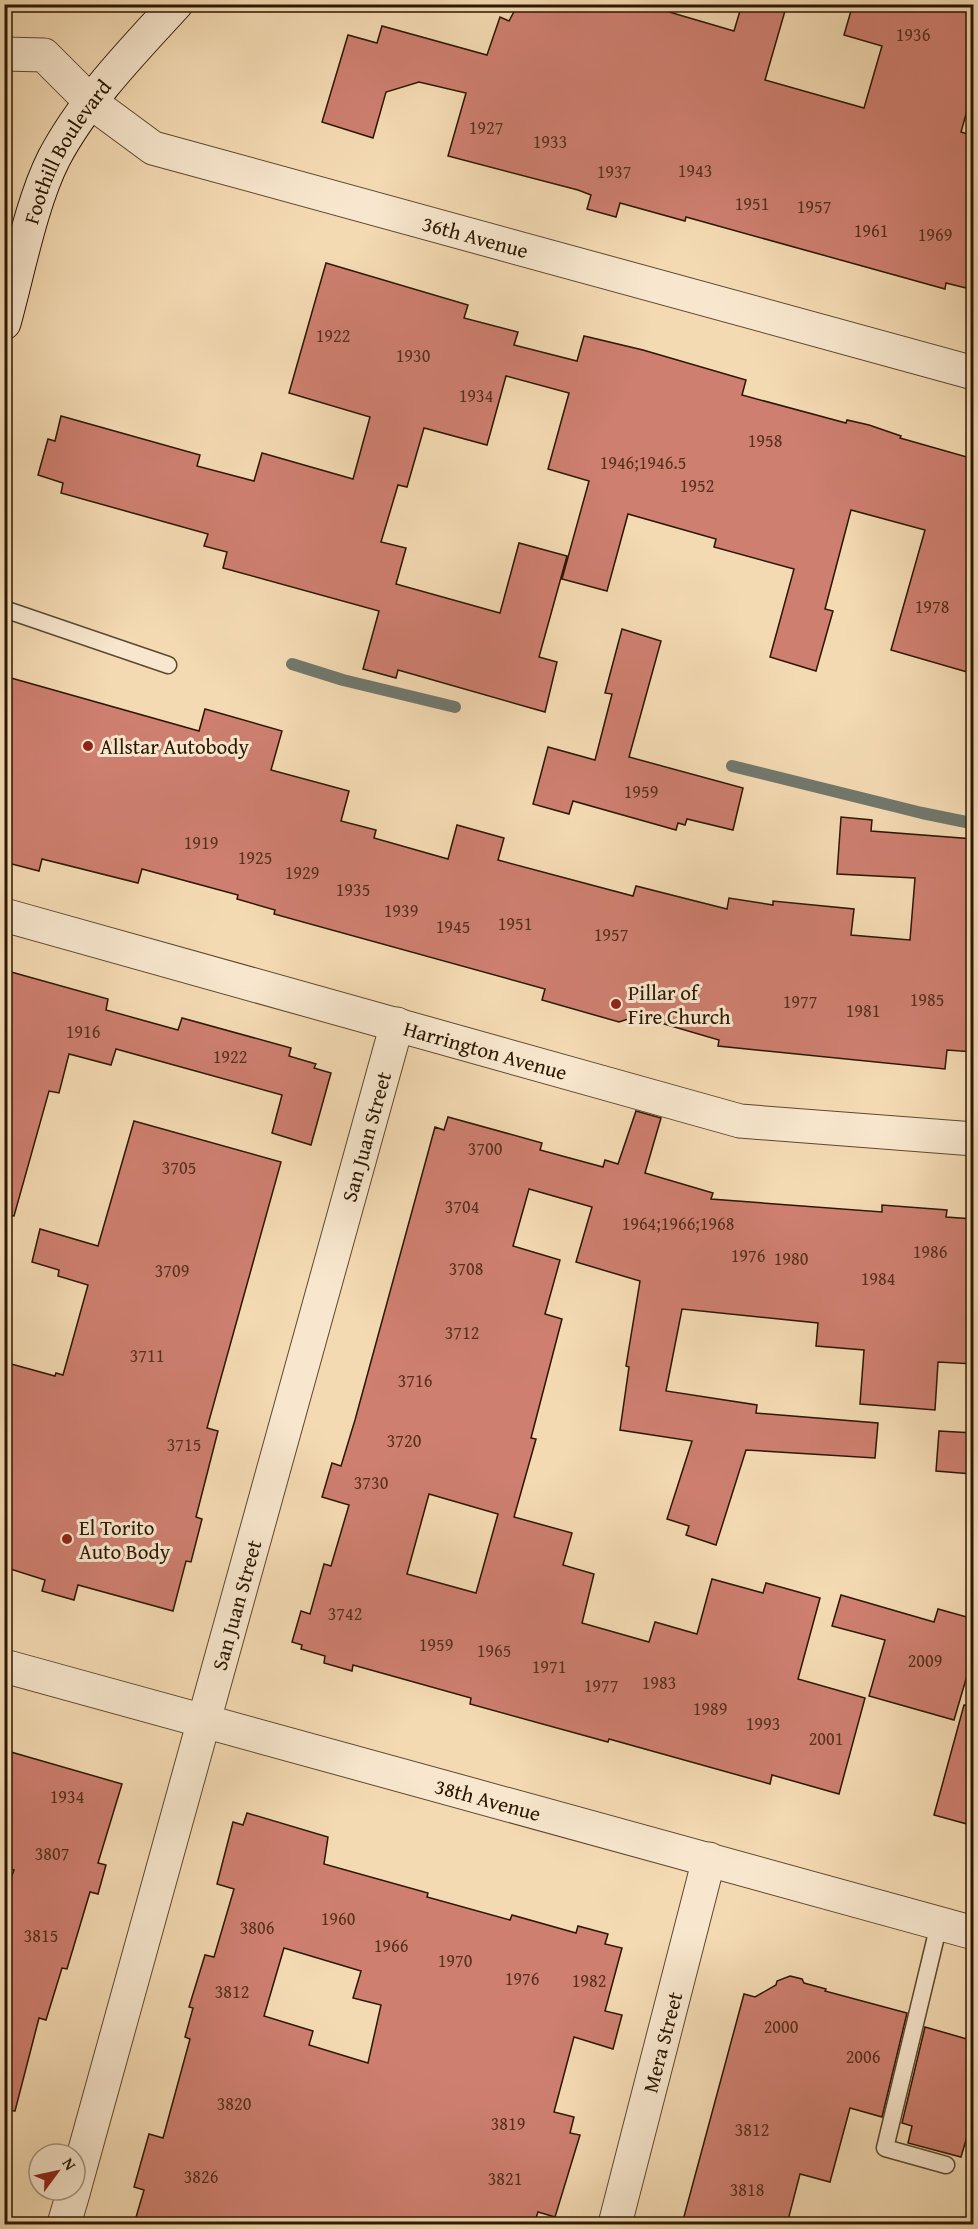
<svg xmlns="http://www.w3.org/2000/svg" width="978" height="2229" viewBox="0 0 978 2229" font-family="'Gentium Book Plus',serif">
  <rect width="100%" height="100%" fill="#f4dab3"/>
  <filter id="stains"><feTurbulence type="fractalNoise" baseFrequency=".00333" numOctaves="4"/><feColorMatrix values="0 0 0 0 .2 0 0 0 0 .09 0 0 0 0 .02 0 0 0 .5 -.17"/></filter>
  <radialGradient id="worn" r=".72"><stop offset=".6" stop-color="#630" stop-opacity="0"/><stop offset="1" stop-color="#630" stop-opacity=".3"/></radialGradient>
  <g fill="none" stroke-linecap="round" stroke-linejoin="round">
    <g stroke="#71786d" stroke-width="12">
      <polyline points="292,664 343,680 455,707"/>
      <polyline points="732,766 922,813 966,822"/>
    </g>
  </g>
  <g fill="#ce7f70" stroke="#2b1700" stroke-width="1.5" fill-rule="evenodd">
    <polygon points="518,4 642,4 734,31 742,4 787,4 765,80 864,108 882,46 844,35 853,4 974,4 974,86 961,132 974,136 974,290 946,283 945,289 686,217 685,221 620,203 616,217 587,209 591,195 578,190 448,156 466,93 419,82 386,92 373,138 322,122 348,35 377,43 382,26 487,55 500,17 509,21"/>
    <polygon points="326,263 468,305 464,318 518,332 514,345 577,361 584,336 643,350 746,380 742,395 846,423 847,420 869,425 901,436 900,438 974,459 974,674 891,650 925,530 851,510 825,609 833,611 816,671 770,657 794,569 714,547 716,539 628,514 607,591 562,579 589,481 548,469 569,393 506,376 487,445 424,428 407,487 398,485 381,542 406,548 396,584 500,613 519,543 567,556 539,657 557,662 545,712 398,670 396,678 363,669 379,611 223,568 227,552 204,546 208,534 61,493 63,483 38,475 48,439 55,441 61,416 200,455 197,466 254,481 262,453 353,479 370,417 289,393"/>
    <polygon points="622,629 661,641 629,757 743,788 733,830 687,819 685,825 678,823 676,830 573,801 569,814 533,804 548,747 595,760 612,694 605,693"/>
    <polygon points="4,676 199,731 205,709 282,731 271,770 349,791 341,821 376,830 374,838 448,859 457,825 504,838 498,860 633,896 636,886 727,909 729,898 773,905 773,901 854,909 851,935 910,940 915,878 837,874 841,817 872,820 871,831 974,839 974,1052 947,1050 945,1069 718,1046 719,1040 637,1016 619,1022 542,1000 545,989 274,914 275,910 237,899 238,895 142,869 138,883 42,859 39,871 4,862"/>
    <polygon points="4,970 108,999 106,1010 178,1030 182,1018 291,1048 289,1056 316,1064 314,1068 331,1073 311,1145 272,1133 282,1095 116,1049 111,1065 69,1054 59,1093 49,1091 14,1216 4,1215"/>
    <path d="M636,1111L661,1118L645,1173L713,1193L711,1199L882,1212V1205L947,1210L946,1217L974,1219V1364L938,1362L935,1410L860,1404L864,1350L816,1346L818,1323L682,1309L666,1391L757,1405L756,1413L878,1423L875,1458L746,1450L716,1545L686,1535L689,1526L667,1519L692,1441L620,1430L629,1367L626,1366L640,1281L576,1262L592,1207L529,1189L513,1246L560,1260L545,1314L562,1319L531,1438L536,1439L514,1517L572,1533L563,1565L594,1574L582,1623L649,1642L655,1622L697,1634L712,1579L763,1593L766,1583L820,1598L798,1679L865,1698L839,1794L772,1775L770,1784L609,1739L608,1742L470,1704L471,1698L353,1665L352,1671L324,1663L325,1656L301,1649L302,1645L292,1642L301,1611L310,1614L324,1564L331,1566L349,1505L322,1497L332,1463L341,1466L355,1420L435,1127L444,1130L448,1117L542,1143L540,1150L603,1167L605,1160L618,1164ZM429,1494L498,1514L476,1593L407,1574Z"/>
    <polygon points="134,1121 281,1162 207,1428 218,1431 196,1517 202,1519 191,1562 186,1561 173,1611 78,1585 74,1600 42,1591 45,1580 4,1567 4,1362 55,1376 56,1373 63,1375 88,1285 58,1276 59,1270 32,1262 40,1229 98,1246"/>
    <polygon points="939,1431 974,1433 972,1474 936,1471"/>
    <polygon points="841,1595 934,1622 938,1609 974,1619 974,1652 954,1720 869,1696 885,1640 832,1626"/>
    <polygon points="964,1705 974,1706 974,1826 934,1815"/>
    <polygon points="4,1750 122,1784 98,1863 106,1865 98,1894 90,1892 67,1969 62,1968 46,2020 39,2018 15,2111 4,2110 4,1898 14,1870 4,1867"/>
    <path d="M247,1813L328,1837L324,1864L428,1893L427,1897L510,1920L512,1915L576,1933L578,1926L608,1934L605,1944L622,1948L605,2011L622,2015L613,2049L574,2037L554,2112L574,2117L570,2133L580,2135L555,2217L538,2212L534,2224H134L144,2190L134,2187L149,2134L163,2138L190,2039L185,2037L193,2008L189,2007L205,1955L214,1957L234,1889L217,1884L233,1822L243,1825ZM284,1948L361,1971L353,1998L381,2005L368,2063L309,2045L313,2031L264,2016Z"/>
    <polygon points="790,1976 802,1979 804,1983 826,1989 825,1991 907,2013 882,2117 850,2108 830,2182 800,2174 787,2224 682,2224 744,1994 755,1997 776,1985 777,1981"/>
    <polygon points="925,2027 974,2041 974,2113 961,2157 908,2143 912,2126 902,2123"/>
  </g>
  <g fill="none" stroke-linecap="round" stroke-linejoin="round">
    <g stroke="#5d482d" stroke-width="19">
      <g id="service">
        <polyline points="4,609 168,665"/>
        <polyline points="939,1924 885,2148 946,2165"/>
      </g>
    </g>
    <g stroke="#5d482d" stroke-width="35">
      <g id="minor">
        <path id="s1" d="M4,54L44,55L92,103L153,148L974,373"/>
        <path id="s2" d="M4,915L740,1121L974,1139"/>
        <path id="s3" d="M75,2186L397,1024"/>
        <polyline points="64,2224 74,2190"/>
        <path id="s4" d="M615,2224L709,1859"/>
      </g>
    </g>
    <g stroke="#5d482d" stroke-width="35">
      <g id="tertiary">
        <path id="s5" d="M4,1666L974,1933"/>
      </g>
    </g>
    <g stroke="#2b1700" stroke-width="35">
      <g id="secondary">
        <path id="s6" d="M4,323C18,273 31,203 54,158C84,101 133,51 176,4"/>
      </g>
    </g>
    <use href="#service" stroke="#f8e7ce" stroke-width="16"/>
    <use href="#minor" stroke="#f8e7ce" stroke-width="33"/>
    <use href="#tertiary" stroke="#f8e7ce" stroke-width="33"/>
    <use href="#secondary" stroke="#f8e7ce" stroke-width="33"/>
  </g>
  <g fill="#8f2418" stroke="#f8e7ce" stroke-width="2">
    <circle cx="88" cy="746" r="6"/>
    <circle cx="616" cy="1004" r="6"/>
    <circle cx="67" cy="1539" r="6"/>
  </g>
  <g text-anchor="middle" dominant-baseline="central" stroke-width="6" stroke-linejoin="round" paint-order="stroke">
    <g font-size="18" fill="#54311c">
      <text x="913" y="34">1936</text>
      <text x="486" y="127">1927</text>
      <text x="550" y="141">1933</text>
      <text x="695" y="170">1943</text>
      <text x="614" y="171">1937</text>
      <text x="752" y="203">1951</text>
      <text x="814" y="206">1957</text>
      <text x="871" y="230">1961</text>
      <text x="935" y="234">1969</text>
      <text x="333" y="335">1922</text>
      <text x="413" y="355">1930</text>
      <text x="476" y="395">1934</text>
      <text x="765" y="440">1958</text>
      <text x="643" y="462">1946;1946.5</text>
      <text x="697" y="485">1952</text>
      <text x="932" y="606">1978</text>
      <text x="641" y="791">1959</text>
      <text x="201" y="842">1919</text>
      <text x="255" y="857">1925</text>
      <text x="302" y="872">1929</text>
      <text x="353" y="889">1935</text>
      <text x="401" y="910">1939</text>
      <text x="515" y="923">1951</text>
      <text x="453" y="926">1945</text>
      <text x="611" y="934">1957</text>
      <text x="927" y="999">1985</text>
      <text x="800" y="1001">1977</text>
      <text x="863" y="1010">1981</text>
      <text x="83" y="1031">1916</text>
      <text x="230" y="1056">1922</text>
      <text x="485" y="1148">3700</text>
      <text x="179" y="1167">3705</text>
      <text x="462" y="1206">3704</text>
      <text x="678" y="1223">1964;1966;1968</text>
      <text x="930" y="1251">1986</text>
      <text x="748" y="1255">1976</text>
      <text x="791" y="1258">1980</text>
      <text x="466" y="1268">3708</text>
      <text x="172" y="1270">3709</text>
      <text x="878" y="1278">1984</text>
      <text x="462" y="1332">3712</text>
      <text x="147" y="1355">3711</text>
      <text x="415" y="1380">3716</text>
      <text x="404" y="1440">3720</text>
      <text x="184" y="1444">3715</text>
      <text x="371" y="1482">3730</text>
      <text x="345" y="1613">3742</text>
      <text x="436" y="1644">1959</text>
      <text x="494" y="1650">1965</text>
      <text x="925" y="1660">2009</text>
      <text x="549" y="1666">1971</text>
      <text x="659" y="1682">1983</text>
      <text x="601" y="1685">1977</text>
      <text x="710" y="1708">1989</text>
      <text x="763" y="1723">1993</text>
      <text x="826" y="1738">2001</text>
      <text x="67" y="1796">1934</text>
      <text x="52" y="1853">3807</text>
      <text x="338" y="1918">1960</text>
      <text x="257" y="1927">3806</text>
      <text x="41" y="1935">3815</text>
      <text x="391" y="1945">1966</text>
      <text x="455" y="1960">1970</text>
      <text x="522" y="1978">1976</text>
      <text x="589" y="1980">1982</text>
      <text x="232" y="1991">3812</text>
      <text x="781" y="2026">2000</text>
      <text x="863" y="2056">2006</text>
      <text x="234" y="2103">3820</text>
      <text x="508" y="2123">3819</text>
      <text x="752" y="2129">3812</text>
      <text x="201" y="2176">3826</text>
      <text x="505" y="2178">3821</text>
      <text x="747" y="2189">3818</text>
    </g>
    <g font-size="21" fill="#2b1700" stroke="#f8e7ce">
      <text stroke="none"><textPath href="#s6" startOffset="184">Foothill Boulevard</textPath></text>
      <text stroke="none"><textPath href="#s1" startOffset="518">36th Avenue</textPath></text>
      <text stroke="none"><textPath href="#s2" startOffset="500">Harrington Avenue</textPath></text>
      <text stroke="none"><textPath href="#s3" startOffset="1089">San Juan Street</textPath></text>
      <text stroke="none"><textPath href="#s3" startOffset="603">San Juan Street</textPath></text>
      <text stroke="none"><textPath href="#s5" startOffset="502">38th Avenue</textPath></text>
      <text stroke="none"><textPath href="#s4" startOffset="188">Mera Street</textPath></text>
    </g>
    <g font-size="21" fill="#2b1700" stroke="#f8e7ce" text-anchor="start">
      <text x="100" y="746">Allstar Autobody</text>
      <text x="628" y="992">Pillar of<tspan x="628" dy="24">Fire Church</tspan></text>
      <text x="79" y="1527">El Torito<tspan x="79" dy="24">Auto Body</tspan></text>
    </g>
  </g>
  <rect width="978" height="2229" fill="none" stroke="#f4dab3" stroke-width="24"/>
  <rect x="6" y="6" width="966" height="2217" fill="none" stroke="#2b1700" stroke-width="3"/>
  <rect x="12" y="12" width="954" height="2205" fill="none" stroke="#2b1700" stroke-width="1.5"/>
  <g transform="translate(57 2172) rotate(57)"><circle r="28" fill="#f8e7ce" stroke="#a6947c" stroke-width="1.5"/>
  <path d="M0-4.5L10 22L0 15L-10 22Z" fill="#8f2418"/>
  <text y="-9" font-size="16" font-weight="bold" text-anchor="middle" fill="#2b1700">N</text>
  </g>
  <rect width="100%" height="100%" filter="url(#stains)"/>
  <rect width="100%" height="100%" fill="url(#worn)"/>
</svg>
